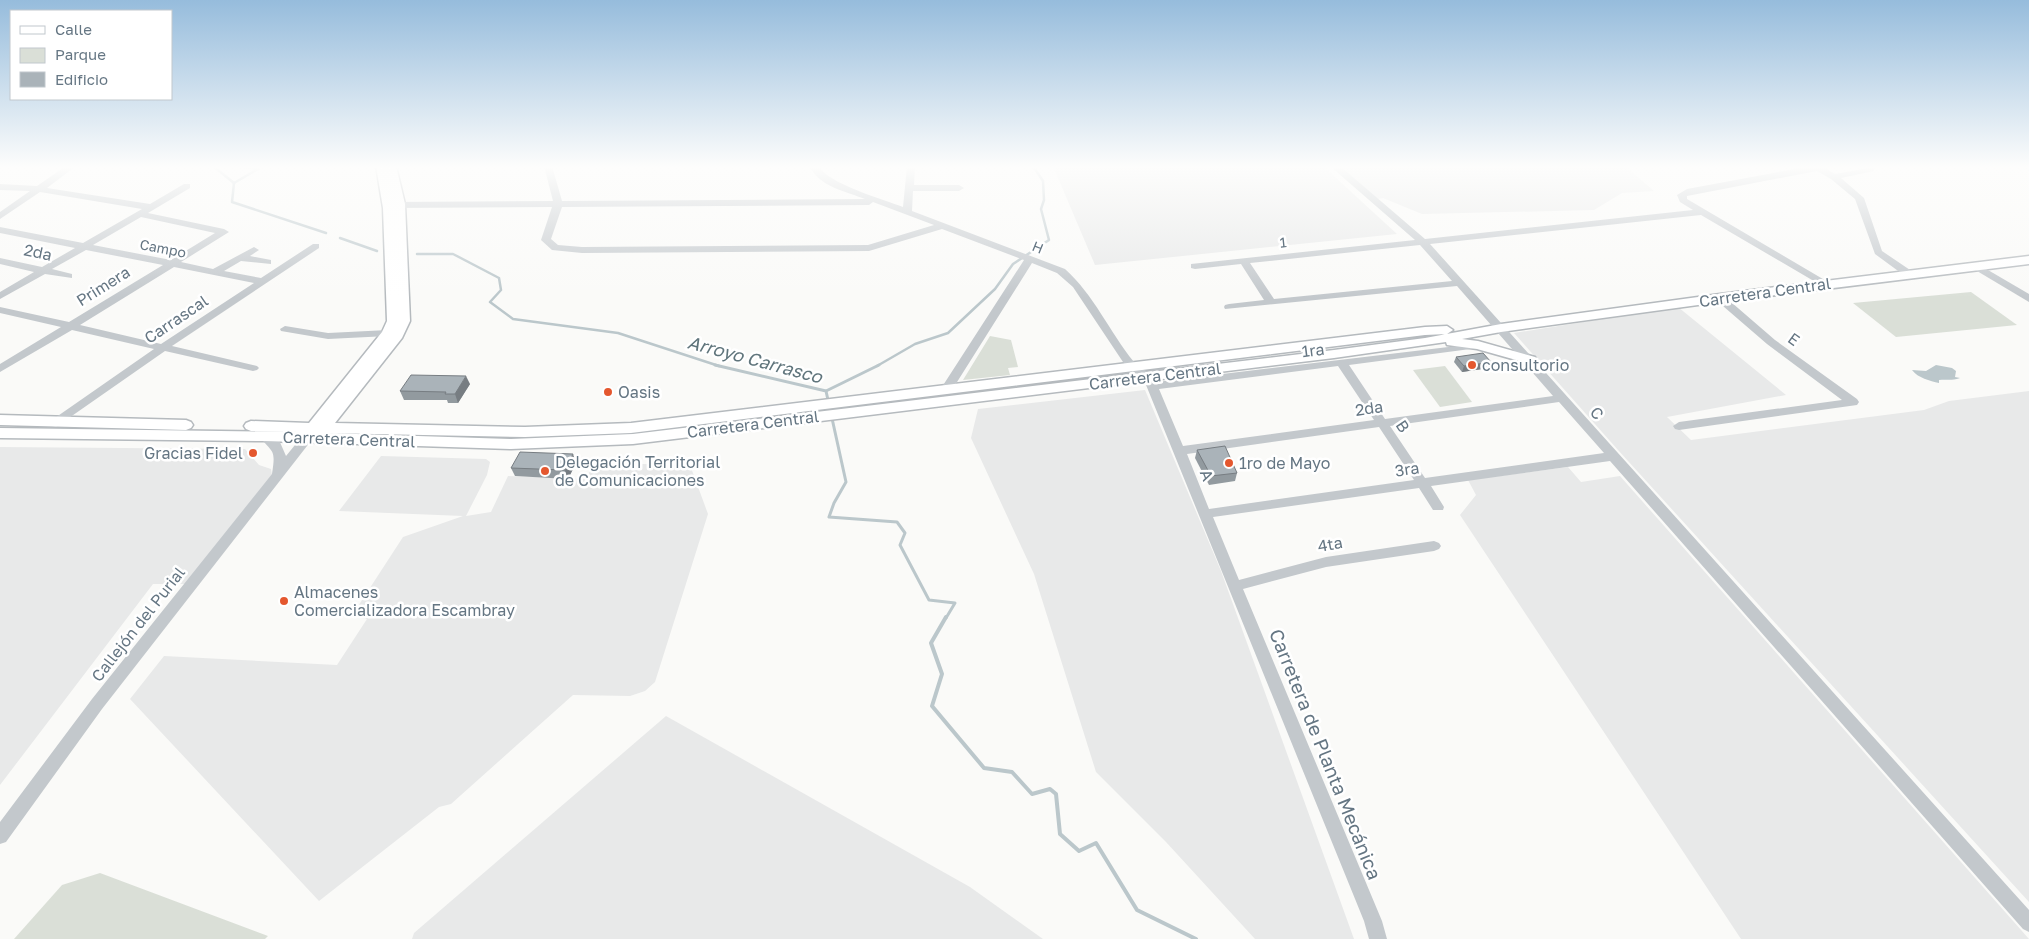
<svg xmlns="http://www.w3.org/2000/svg" width="2029" height="939" viewBox="0 0 2029 939" font-family="'Golos Text',sans-serif">
  <rect width="100%" height="100%" fill="#fafaf8"/>
  <g fill="#e8e9e9">
    <polygon points="1053,166 1323,166 1397,234 1095,265"/>
    <polygon points="1339,166 1625,166 1654,191 1622,193 1594,210 1422,214 1383,198 1378,199"/>
    <polygon points="1678,307 1786,395 1667,417 1691,440 1924,410 1949,401 2029,391 2029,902 1618,450 1514,333"/>
    <polygon points="1145,390 1221,571 1354,939 1255,939 1166,842 1096,772 1034,574 971,438 978,409"/>
    <polygon points="0,447 245,449 259,465 271,469 272,475 185,584 153,584 0,785"/>
    <polygon points="381,456 486,459 490,462 487,475 466,516 491,512 508,476 586,479 594,463 690,465 708,514 655,682 645,691 630,696 573,695 451,804 439,807 319,901 130,699 164,656 337,665 367,619 351,617 403,537 463,516 339,511"/>
    <polygon points="1568,467 1581,482 1620,476 2029,939 1741,939 1460,515 1476,495 1468,480"/>
    <polygon points="666,716 970,887 1043,939 412,939 414,933"/>
  </g>
  <g fill="#dadfd7">
    <polygon points="1971,292 2017,325 1896,337 1853,303"/>
    <polygon points="990,336 1011,340 1018,367 1008,368 1010,375 963,380"/>
    <polygon points="1445,366 1472,402 1440,407 1413,370"/>
    <polygon points="100,873 268,936 265,939 14,939 62,885"/>
  </g>
  <path fill="#bbc7cb" d="M1936,365L1952,368L1956,371L1955,377L1960,378C1951,381 1947,379 1939,380V383C1930,381 1918,378 1912,370L1926,371Z"/>
  <g fill="none" stroke-linecap="round" stroke-linejoin="round">
    <g stroke="#bbc7cb" stroke-width="2.5">
      <polyline points="213,166 234,183"/>
      <polyline points="238,166 258,169"/>
      <polyline points="234,183 232,202 326,233"/>
      <polyline points="234,183 258,169 259,166"/>
      <polyline points="340,238 377,251"/>
      <polyline points="417,254 453,254 499,278 501,290 490,302 513,319 618,333 719,366"/>
      <polyline points="877,366 915,344 948,333 995,289 1013,264 1049,240 1041,209 1044,200 1043,181 1033,166"/>
    </g>
    <g stroke="#bbc7cb" stroke-width="3">
      <polyline points="715,365 826,391 846,482 834,503 829,517 897,522 905,533 900,545 929,600 955,603 946,618"/>
      <polyline points="826,391 879,365"/>
    </g>
    <polyline stroke="#bbc7cb" stroke-width="4" points="946,617 931,643 942,674 932,706 984,768 1012,772 1032,794 1050,789 1056,794 1060,834 1079,851 1096,843 1137,910 1196,939"/>
    <g stroke="#b5babe" stroke-width="3">
      <g id="major">
        <polygon points="376,166 396,166 405,204 410,321 402,338 335,423 525,427 631,423 1425,327 1447,326 1453,330 1447,334 1425,335 631,433 525,437 325,433 511,439 633,434 1334,350 1425,338 1501,324 1720,294 2029,256 2029,264 1720,302 1501,332 1462,339 1478,341 1535,357 1537,360 1535,363 1530,364 1477,349 1447,345 1446,342 1334,358 633,444 511,449 265,441 0,438 0,428 303,432 251,431 246,429 244,426 246,423 251,421 309,423 382,332 387,321 383,208"/>
        <polygon points="0,415 186,420 191,422 193,425 191,428 186,430 0,425"/>
      </g>
    </g>
    <g fill="#c3c8cc" fill-rule="evenodd">
      <path d="M66,166H76L47,188L150,204L184,184H190V188L148,213L224,229L229,232L181,262L213,269L254,247L259,250L250,256L271,260V264L241,261L224,271L261,278L313,244H319V248L172,346L257,366L259,368L257,370L253,371L165,351L56,427L52,426L50,423L52,420L154,349L72,330L0,372V364L61,327L0,313V307L69,322L163,265L86,250L52,269L72,274V278L45,274L0,299V292L34,272L0,264V258L42,267L75,248L0,233V227L83,243L142,209L40,192L0,219V212L30,191L0,190V184L37,186ZM141,217L215,233L171,260L93,245ZM174,267L254,283L161,344L80,325Z"/>
      <path d="M544,166H552L562,201L865,199C848,192 817,186 810,166H819C826,183 885,200 903,207L907,166H915L914,185H959L964,188L959,191H913L912,211L1065,269C1094,295 1109,331 1134,362C1141,370 1152,371 1156,382L1482,343L1484,345L1482,347L1478,348L1349,365L1385,419L1553,396L1457,286L1225,309L1224,307L1225,305L1229,304L1264,300L1241,264L1195,269L1191,268V264L1415,240L1330,166H1340L1425,239L1693,210L1680,202L1677,195L1687,189L1811,166H1822L1835,174L1874,167V171L1841,178L1864,198L1882,251L1913,272V276H1905L1875,254L1855,199L1831,179L1817,171L1687,196V199L1828,282L1829,284L1824,287L1701,215L1430,244L2029,910V932L2023,929L1610,461L1431,486L1444,507L1443,510H1433L1419,488L1213,517L1239,580L1326,557L1434,541L1439,543L1441,546L1439,549L1434,551L1326,567L1243,589L1382,921L1387,939H1369L1364,921L1144,380L1127,368L1073,287L1057,273L1032,263L952,390L946,394L940,390L1024,260L942,229L869,251L582,253L552,250L541,240L552,207L389,208L384,205L389,202L553,201ZM873,202L934,225L868,245L582,247L558,245L551,239L562,207L869,205ZM1420,245L1452,281L1274,299L1250,263ZM1338,366L1374,420L1183,446L1159,389ZM1559,402L1604,453L1425,478L1390,426ZM1379,427L1414,480L1209,509L1187,454Z"/>
      <polygon points="1976,263 2029,294 2029,302 1972,268 1971,266"/>
      <polygon points="1720,295 1724,296 1775,340 1857,399 1859,402 1857,405 1679,430 1675,429 1673,426 1679,422 1842,400 1767,344 1716,300 1715,298"/>
      <polygon points="285,326 328,333 388,330 393,333 388,336 328,339 281,331 280,329"/>
      <path d="M265,432L279,440L286,456L304,434H312L314,437L102,709L6,842L0,844V822L92,699L272,474C276,448 273,454 259,436Z"/>
    </g>
    <use href="#major" fill="#fff" fill-rule="evenodd"/>
  </g>
  <g fill="#929a9f">
    <polygon points="1456,357 1489,368 1462,372 1454,362"/>
    <polygon points="470,384 458,403 448,403 447,400 404,400 400,391"/>
    <polygon points="1197,450 1237,473 1235,481 1209,485 1195,458"/>
    <polygon points="576,463 568,479 515,476 511,468"/>
  </g>
  <g fill="#777d82">
    <polygon points="1491,362 1489,368 1462,372 1464,366"/>
    <polygon points="466,376 470,384 458,403 455,394"/>
    <polygon points="573,454 576,463 568,479 565,470"/>
  </g>
  <g fill="#aab3b9" stroke="#777d82">
    <polygon points="1483,353 1491,362 1464,366 1456,357"/>
    <polygon points="411,375 466,376 455,394 445,394 446,392 400,391"/>
    <polygon points="1225,446 1237,473 1211,476 1197,450"/>
    <polygon points="520,452 573,454 565,470 511,468"/>
  </g>
  <linearGradient id="sky" x2="0" y2="1"><stop stop-color="#96bcdc"/><stop offset="0.56" stop-color="#fdfdfc"/><stop offset="1" stop-color="#fdfdfc" stop-opacity="0"/></linearGradient>
  <rect width="2029" height="298" fill="url(#sky)"/>
  <g fill="#e4572e" stroke="#fff" stroke-width="2">
    <circle cx="1472" cy="365" r="5"/>
    <circle cx="608" cy="392" r="5"/>
    <circle cx="253" cy="453" r="5"/>
    <circle cx="1229" cy="463" r="5"/>
    <circle cx="545" cy="471" r="5"/>
    <circle cx="284" cy="601" r="5"/>
  </g>
  <g text-anchor="middle" dominant-baseline="central" stroke-width="5" stroke-linejoin="round" paint-order="stroke">
    <g font-size="14" fill="#657683" stroke="#fff">
      <text transform="translate(1283 242) rotate(-6)">1</text>
      <text transform="translate(1038 247) rotate(22)">H</text>
      <text transform="translate(163 248) rotate(11)">Campo</text>
    </g>
    <g font-size="16" fill="#657683" stroke="#fff">
      <text transform="translate(38 252) rotate(12)">2da</text>
      <text transform="translate(103 286) rotate(-32)">Primera</text>
      <text transform="translate(1765 292) rotate(-8)">Carretera Central</text>
      <text transform="translate(176 319) rotate(-34)">Carrascal</text>
      <text transform="translate(1794 339) rotate(36)">E</text>
      <text transform="translate(1313 350) rotate(-7)">1ra</text>
      <text transform="translate(1155 376) rotate(-7)">Carretera Central</text>
      <text transform="translate(1369 408) rotate(-8)">2da</text>
      <text transform="translate(1597 413) rotate(49)">C</text>
      <text transform="translate(753 424) rotate(-7)">Carretera Central</text>
      <text transform="translate(1403 426) rotate(56)">B</text>
      <text transform="translate(349 439) rotate(2)">Carretera Central</text>
      <text transform="translate(1407 469) rotate(-8)">3ra</text>
      <text transform="translate(1207 475) rotate(68)">A</text>
      <text transform="translate(1330 544) rotate(-10)">4ta</text>
      <text transform="translate(138 624) rotate(-52)">Callejón del Purial</text>
    </g>
    <g font-size="16" fill="#657683" stroke="#fff" text-anchor="start">
      <text x="1482" y="365">consultorio</text>
      <text x="618" y="392">Oasis</text>
      <text x="243" y="453" text-anchor="end">Gracias Fidel</text>
      <text x="555" y="462">Delegación Territorial<tspan x="555" dy="18">de Comunicaciones</tspan></text>
      <text x="1239" y="463">1ro de Mayo</text>
      <text x="294" y="592">Almacenes<tspan x="294" dy="18">Comercializadora Escambray</tspan></text>
    </g>
    <g font-size="18" font-style="italic" fill="#60757c" stroke="#fff">
      <text transform="translate(755 359) rotate(15)">Arroyo Carrasco</text>
    </g>
    <g font-size="19" fill="#657683" stroke="#fff">
      <text transform="translate(1326 754) rotate(68)">Carretera de Planta Mecánica</text>
    </g>
  </g>
  <rect x="10" y="10" width="162" height="90" fill="#ffffff" stroke="#c1c8cd"/>
  <rect x="20" y="26" width="25" height="8" fill="#ffffff" stroke="#c1c8cd"/>
  <text x="55" y="35" font-size="15" fill="#657683">Calle</text>
  <rect x="20" y="48" width="25" height="15" fill="#dadfd7" stroke="#c1c8cd"/>
  <text x="55" y="60" font-size="15" fill="#657683">Parque</text>
  <rect x="20" y="72" width="25" height="15" fill="#aab3b9" stroke="#c1c8cd"/>
  <text x="55" y="85" font-size="15" fill="#657683">Edificio</text>
</svg>
